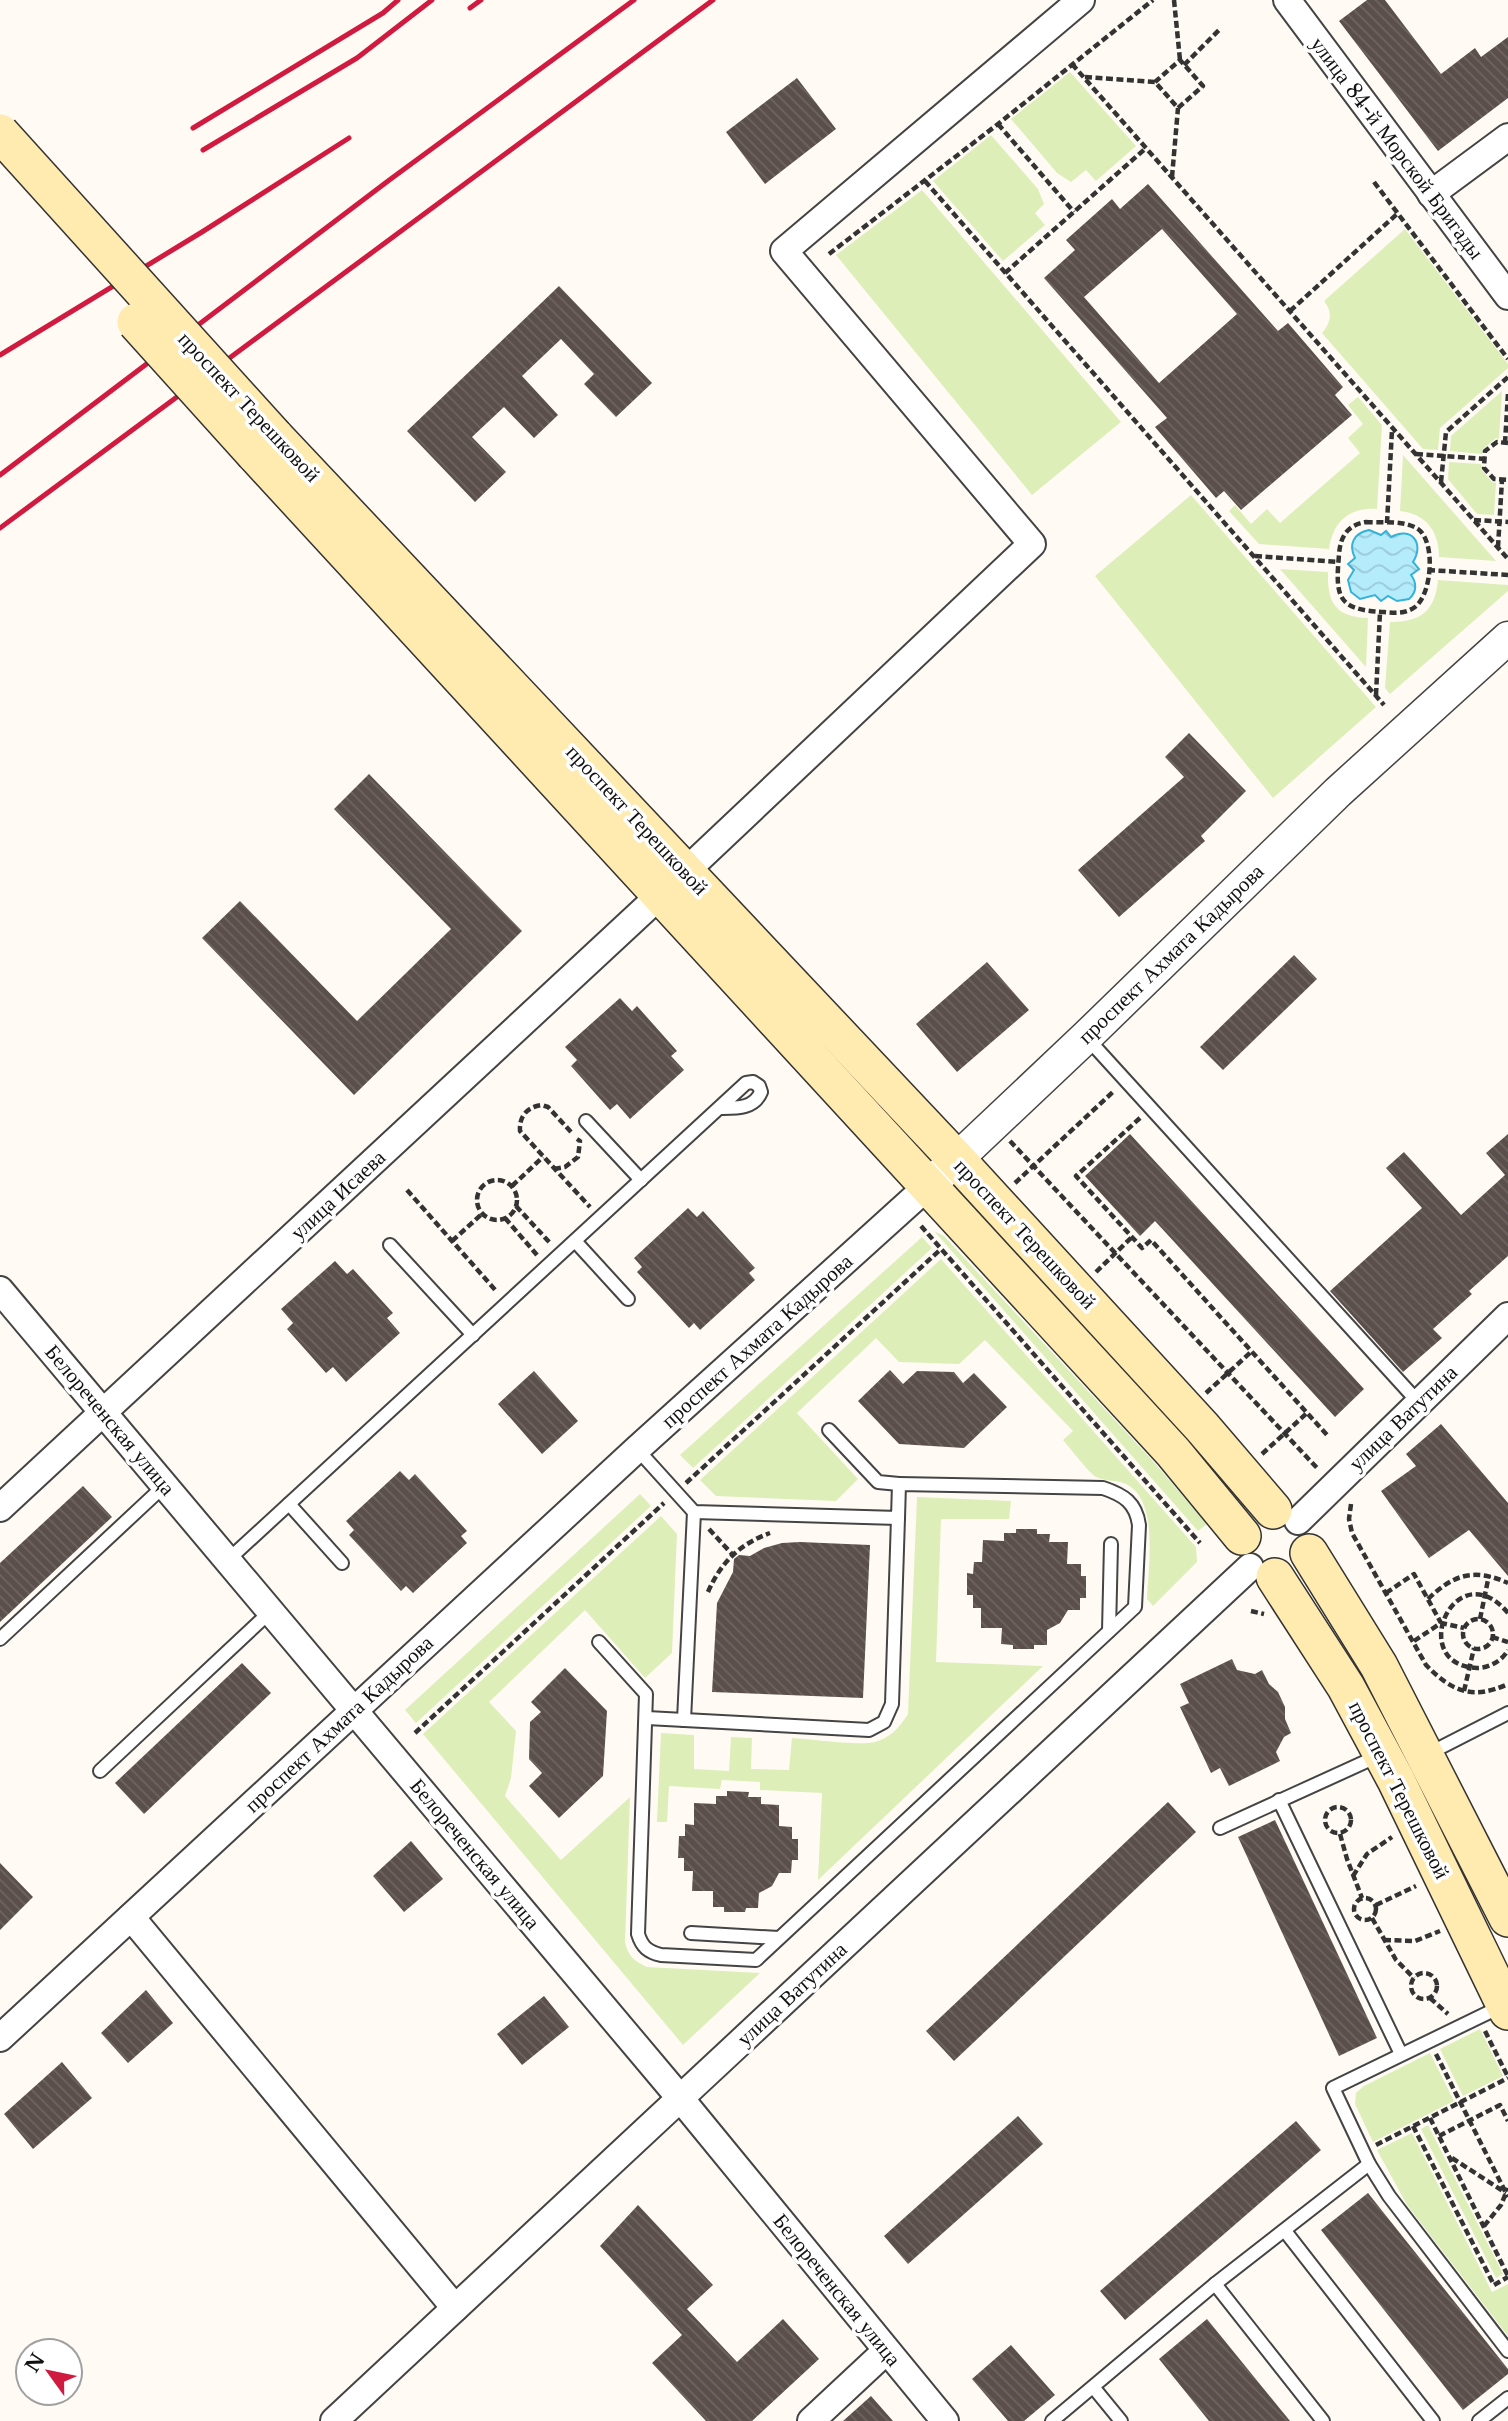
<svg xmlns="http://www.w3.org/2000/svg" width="1508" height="2421" viewBox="0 0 1508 2421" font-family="'Libre Baskerville',serif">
  <defs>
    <pattern id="water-waves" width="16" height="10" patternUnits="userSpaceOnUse" patternTransform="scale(1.75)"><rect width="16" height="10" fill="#b4ecfc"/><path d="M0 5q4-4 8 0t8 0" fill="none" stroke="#9ac9d7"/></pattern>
    <pattern id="building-back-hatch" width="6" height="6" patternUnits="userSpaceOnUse" patternTransform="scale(1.75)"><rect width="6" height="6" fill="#5b4f4c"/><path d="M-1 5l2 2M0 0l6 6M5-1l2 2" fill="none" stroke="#6e6462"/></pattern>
  </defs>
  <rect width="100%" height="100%" fill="#fffbf4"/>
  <g fill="#ddeeb9">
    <polygon points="1070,72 1136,146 1096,181 1086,170 1071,182 1057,173 1011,119"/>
    <polygon points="991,135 1038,189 1044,204 1035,213 1045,225 1003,261 933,181"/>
    <polygon points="922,190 1121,422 1032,495 836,255"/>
    <path d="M1405,229L1508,364V368L1440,428L1438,450L1423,449L1322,333C1331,323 1333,312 1324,301Z"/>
    <polygon points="1502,391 1499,439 1496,438 1483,449 1482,454 1450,451 1451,436"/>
    <path d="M1358,397L1382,425L1377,509C1349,507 1333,522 1329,549L1259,544L1229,511L1235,505L1251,524L1267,509L1280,523L1360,453L1348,438L1363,424L1348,405Z"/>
    <path d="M1403,455L1496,561L1439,557C1439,531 1426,514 1400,511Z"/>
    <polygon points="1449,462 1481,464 1481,469 1492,482 1496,483 1494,515 1477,514 1448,479"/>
    <polygon points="1191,495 1376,707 1273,798 1095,576"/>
    <path d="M1280,569L1328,572C1327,603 1336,617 1368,618L1366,667Z"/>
    <path d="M1438,580L1508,585V591L1390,694L1385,688L1390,622C1421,622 1435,611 1438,580Z"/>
    <polygon points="934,1231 944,1236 1152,1460 1207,1524 1198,1531"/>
    <polygon points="922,1237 932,1248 693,1468 680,1455"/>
    <path d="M941,1259L1196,1547L1197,1562L1153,1606L1147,1599C1148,1568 1159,1503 1128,1485C1118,1479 1106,1482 1096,1477C1089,1473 1070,1448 1063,1440L1073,1431L985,1340L959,1364L899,1362L876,1338L797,1413L858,1479L836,1501L716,1496L700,1480Z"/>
    <polygon points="640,1494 651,1506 416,1723 405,1710"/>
    <path d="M917,1497L1011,1501L1009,1519H941L936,1662L1043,1666L818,1880L822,1793L760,1790V1782L722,1780L720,1789L669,1786L667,1822H657L661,1733L694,1735V1769L729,1771L731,1737L752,1738L751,1769L789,1770L792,1738C811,1739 859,1746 875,1742C890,1738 900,1727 908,1714Z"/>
    <path d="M661,1516L677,1534L672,1653L645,1678L585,1610L489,1702L516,1731L511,1778L505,1796L561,1860L630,1797L625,1942C628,1956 634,1961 647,1967L760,1973L683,2045L423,1734Z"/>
    <polygon points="1480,2029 1503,2076 1463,2096 1440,2049"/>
    <polygon points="1430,2053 1454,2101 1373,2142 1355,2104 1356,2093 1364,2086"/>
    <polygon points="1428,2125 1503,2274 1496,2278 1421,2129"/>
    <polygon points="1412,2133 1492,2292 1508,2284 1508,2336 1407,2205 1377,2150"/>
  </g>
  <path fill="url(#water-waves)" stroke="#33b2da" stroke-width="2" d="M1369,530L1381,535L1386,531L1391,537C1411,526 1425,543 1413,562L1419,569L1411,575C1417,583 1417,592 1409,599L1397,601L1388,596L1381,601L1375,595L1360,599L1351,592L1348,580L1354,570L1348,564L1355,558C1348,544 1354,533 1369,530Z"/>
  <g fill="url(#building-back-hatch)" fill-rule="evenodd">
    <polygon points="1367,0 1385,0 1441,74 1475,48 1481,57 1508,37 1508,98 1438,151 1339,21"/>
    <polygon points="797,78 836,129 765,184 726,132"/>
    <path d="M1148,184L1278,331L1288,323L1343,387L1335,395L1352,415L1241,510L1224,491L1216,498L1155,427L1167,418L1044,278L1075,250L1066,240L1112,199L1120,209ZM1162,229L1237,314L1159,383L1084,297Z"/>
    <polygon points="559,286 652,383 616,417 584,384 594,374 561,339 522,376 558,415 534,438 504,407 472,437 506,472 475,502 407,431"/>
    <polygon points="1189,733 1246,791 1201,836 1205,841 1119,917 1078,870 1184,777 1165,757"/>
    <polygon points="369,774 522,931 354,1095 202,938 240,901 357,1021 451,929 334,809"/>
    <polygon points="1294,955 1317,979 1223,1070 1200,1047"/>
    <polygon points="987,962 1029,1010 957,1072 916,1024"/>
    <polygon points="620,998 632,1011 637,1006 677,1051 671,1056 684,1070 630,1119 617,1104 610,1110 571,1066 577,1060 565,1047"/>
    <polygon points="1130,1134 1364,1389 1335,1417 1155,1221 1140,1236 1085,1176"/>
    <polygon points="1508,1134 1508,1256 1469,1291 1472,1294 1433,1329 1442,1338 1403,1372 1330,1291 1422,1208 1386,1168 1404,1152 1461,1215 1505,1175 1486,1153"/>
    <polygon points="688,1208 697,1217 703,1211 755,1268 749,1273 755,1280 700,1330 694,1323 689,1328 637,1272 642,1267 634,1258"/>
    <polygon points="335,1261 347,1274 353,1269 393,1313 387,1318 400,1333 346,1382 333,1367 326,1373 287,1329 293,1323 281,1309"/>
    <polygon points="890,1370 903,1384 917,1371 954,1372 963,1383 974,1373 1007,1407 964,1448 899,1444 858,1401"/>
    <polygon points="534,1371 578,1421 542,1454 498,1404"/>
    <polygon points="1441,1424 1508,1503 1508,1576 1469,1530 1429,1558 1381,1491 1416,1466 1406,1454"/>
    <polygon points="400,1471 409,1480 415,1474 467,1531 461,1536 467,1543 413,1593 406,1586 401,1591 349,1535 354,1530 346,1521"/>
    <polygon points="83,1486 112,1517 0,1622 0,1563"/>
    <polygon points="1016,1529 1037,1529 1037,1534 1050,1534 1049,1542 1068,1542 1067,1564 1081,1564 1081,1576 1086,1576 1086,1598 1080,1598 1080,1610 1068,1610 1060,1623 1047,1630 1047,1645 1034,1645 1034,1649 1013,1649 1013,1645 1001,1644 1002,1628 981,1628 981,1608 973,1608 973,1595 967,1595 967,1573 973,1574 974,1562 982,1562 983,1540 1004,1541 1004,1533 1016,1533"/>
    <polygon points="800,1542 870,1545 863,1698 712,1692 717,1603 733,1572 734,1559 739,1555 750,1556 764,1548 782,1543"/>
    <polygon points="1232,1659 1237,1670 1255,1674 1262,1670 1269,1684 1278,1692 1285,1707 1285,1719 1291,1733 1284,1737 1276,1752 1280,1761 1229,1786 1220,1768 1211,1773 1180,1707 1189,1703 1180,1684"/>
    <polygon points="242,1663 271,1693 144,1814 115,1783"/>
    <polygon points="565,1668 607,1711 603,1776 559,1818 529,1786 542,1773 529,1759 530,1722 541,1712 531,1702"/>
    <polygon points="727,1791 749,1792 748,1797 761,1797 761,1804 779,1805 779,1826 792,1827 792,1839 798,1839 798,1860 792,1860 791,1873 779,1873 772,1886 759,1893 758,1908 746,1908 745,1912 724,1912 724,1907 713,1907 713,1891 692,1891 693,1871 684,1871 684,1858 678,1858 679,1836 685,1836 685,1824 694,1825 694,1803 716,1804 716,1796 727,1796"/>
    <polygon points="1168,1802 1196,1832 954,2061 926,2031"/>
    <polygon points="1275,1820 1377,2038 1339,2056 1238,1837"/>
    <polygon points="411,1841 443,1879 404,1912 373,1876"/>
    <polygon points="0,1863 33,1897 0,1930"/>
    <polygon points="146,1990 173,2023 128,2063 101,2033"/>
    <polygon points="544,1996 569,2027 522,2065 497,2034"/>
    <polygon points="62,2062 92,2098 33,2149 4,2114"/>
    <polygon points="1018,2116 1043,2144 908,2264 884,2236"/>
    <polygon points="1296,2121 1321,2150 1125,2320 1100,2291"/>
    <polygon points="1368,2193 1508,2369 1508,2374 1463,2410 1321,2230"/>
    <polygon points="638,2205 713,2285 687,2309 737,2362 783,2319 819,2359 752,2421 706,2421 652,2363 682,2335 600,2246"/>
    <polygon points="1207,2319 1290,2421 1209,2421 1159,2359"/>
    <polygon points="1011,2345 1055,2395 1024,2421 1008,2421 972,2379"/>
    <polygon points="871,2396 893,2421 843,2421"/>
  </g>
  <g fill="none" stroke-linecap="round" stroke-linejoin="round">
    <g stroke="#444" stroke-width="16">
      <g id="service">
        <polyline points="1087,1038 1419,1403"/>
        <polyline points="586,1121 641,1180"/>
        <polyline points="575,1241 628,1299"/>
        <polyline points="390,1245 473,1335"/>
        <polyline points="829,1430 878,1482 899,1484"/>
        <polyline points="289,1504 342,1563"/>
        <path d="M228,1560L746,1083L753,1082L759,1086L761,1092C754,1109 736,1108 720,1108"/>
        <polyline points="1109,1631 1111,1544"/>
        <polyline points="0,1639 165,1485"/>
        <path d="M599,1642L646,1694L638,1934C642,1947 648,1952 661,1955L756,1960L1135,1607L1139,1525C1136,1503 1124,1495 1103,1488L899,1484L898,1518L694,1512L637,1449"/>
        <polyline points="647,1718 869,1730 884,1722 892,1704 898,1518"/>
        <polyline points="684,1720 694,1512"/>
        <polyline points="1426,1755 1508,1713"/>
        <polyline points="100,1771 271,1611"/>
        <polyline points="1279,1800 1401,2054"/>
        <polyline points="1220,1828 1378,1756"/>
        <polyline points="691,1933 779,1938"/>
        <polyline points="1502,2006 1333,2088 1369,2164 1389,2196 1508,2351"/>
        <polyline points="1285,2231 1433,2421"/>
        <polyline points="1215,2284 1323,2421"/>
        <polyline points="1094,2388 1121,2421"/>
        <polyline points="1052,2421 1215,2284 1369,2164"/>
        <polyline points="1479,2421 1508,2398"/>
      </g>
    </g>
    <g stroke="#444" stroke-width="30">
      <g id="minor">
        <polyline points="1287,0 1508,296"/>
        <polyline points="1431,194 1508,137"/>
        <polyline points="0,1290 680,2098 945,2421"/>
        <polyline points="0,1508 686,871 1032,544 784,251 1081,0"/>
        <polyline points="1298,1521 1508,1316"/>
        <polyline points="131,1917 455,2308"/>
        <polyline points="0,2038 637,1449 940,1175"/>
        <polyline points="334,2421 1250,1567"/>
        <polyline points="811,2421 886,2351"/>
      </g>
    </g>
    <g stroke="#444" stroke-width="35">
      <polyline id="tertiary" points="941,1174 1086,1037 1338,792 1508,638"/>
    </g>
    <g stroke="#333" stroke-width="40">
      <g id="secondary">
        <polyline points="274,436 956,1159 1202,1427 1273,1510"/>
        <polyline points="255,454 1173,1452 1242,1536"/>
        <polyline points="1309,1553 1379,1666 1508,1918"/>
        <polyline points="1275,1577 1346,1687 1396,1780 1508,2011"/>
      </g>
    </g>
    <g stroke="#333" stroke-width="4.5" stroke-dasharray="7 3.5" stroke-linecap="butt">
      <polyline points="1174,0 1180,60"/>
      <polyline points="1072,64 1508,559"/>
      <polyline points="1184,65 1220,29"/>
      <polyline points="1085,77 1155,82 1178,108 1203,86 1180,60 1155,82"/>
      <polyline points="998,124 1074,212"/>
      <polyline points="1172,177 1178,108"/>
      <polyline points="925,181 1384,705"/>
      <polyline points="1374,182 1508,359"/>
      <polyline points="829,254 998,124 1153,0"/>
      <polyline points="1005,273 1146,148"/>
      <polyline points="1290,311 1397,214"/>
      <polyline points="1505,443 1508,393"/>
      <polyline points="1508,443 1497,442 1485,451 1484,468 1494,479 1508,480"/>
      <polyline points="1416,454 1485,459"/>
      <polyline points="1441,482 1446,432 1508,377"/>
      <polyline points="1474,520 1508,522"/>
      <path d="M1366,522C1381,523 1405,520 1418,529C1436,542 1432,594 1415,607C1405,614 1395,613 1384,612C1338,610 1335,598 1339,555C1340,537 1347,525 1366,522Z"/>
      <polyline points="1387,523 1392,430"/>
      <polyline points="1498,547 1502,480"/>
      <polyline points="1255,556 1338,562"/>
      <polyline points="1428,570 1508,575"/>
      <polyline points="1376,695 1380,612"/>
      <polyline points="1140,1118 1076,1176 1142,1248 1151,1240 1327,1435"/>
      <path d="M571,1132L548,1107L542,1105C527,1107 519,1116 520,1131L590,1207"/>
      <polyline points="1010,1141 1318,1469"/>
      <polyline points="554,1169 565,1167 578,1157 580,1141 577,1139"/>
      <circle cx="497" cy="1200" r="20"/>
      <polyline points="1015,1183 1114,1091"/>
      <polyline points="512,1186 543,1157"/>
      <polyline points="407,1190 497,1292"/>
      <polyline points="516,1206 550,1243"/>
      <polyline points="505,1218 537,1255"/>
      <polyline points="921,1226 1200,1543"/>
      <polyline points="452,1241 483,1213"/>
      <polyline points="1096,1272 1132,1237"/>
      <polyline points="1206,1393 1251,1352"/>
      <polyline points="1262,1454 1307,1413"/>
      <polyline points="686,1483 941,1249"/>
      <path d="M1351,1504L1349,1519L1352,1533L1426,1665C1452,1692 1473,1700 1508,1684"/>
      <polyline points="709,1529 732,1554"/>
      <path d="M708,1592C721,1562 740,1544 770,1533"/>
      <polyline points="1386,1593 1414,1574 1441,1623"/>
      <path d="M1428,1599C1454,1574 1474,1568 1508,1583"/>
      <polyline points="1251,1611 1264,1614"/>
      <path d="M1508,1613C1455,1550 1405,1665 1477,1668C1489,1668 1502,1661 1508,1650"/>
      <polyline points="1480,1619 1489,1575"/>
      <circle cx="1478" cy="1634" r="15"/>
      <polyline points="1492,1637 1508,1642"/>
      <polyline points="1414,1641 1441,1623 1464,1628"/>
      <polyline points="1464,1691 1474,1648"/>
      <polyline points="415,1733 664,1503"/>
      <circle cx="1338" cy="1820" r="13"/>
      <polyline points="1340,1834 1347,1859 1362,1898"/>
      <polyline points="1353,1876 1367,1854 1392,1837"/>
      <circle cx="1365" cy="1909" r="11"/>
      <polyline points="1376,1905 1416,1886"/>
      <polyline points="1372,1918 1396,1960 1414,1978"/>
      <polyline points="1384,1940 1415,1941 1440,1931"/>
      <circle cx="1424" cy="1986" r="13"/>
      <polyline points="1430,1998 1448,2014"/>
      <polyline points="1485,2031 1508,2077"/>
      <polyline points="1436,2054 1508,2197"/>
      <polyline points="1430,2118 1508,2276"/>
      <polyline points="1413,2126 1494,2285 1508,2277"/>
      <polyline points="1439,2136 1500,2105 1508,2121"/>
      <polyline points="1376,2145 1508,2078"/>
      <polyline points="1452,2158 1506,2193"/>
      <polyline points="1484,2226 1501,2205 1508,2188"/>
    </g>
    <use href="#service" stroke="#fff" stroke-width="12"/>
    <use href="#minor" stroke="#fff" stroke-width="26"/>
    <use href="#tertiary" stroke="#fff" stroke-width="32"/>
    <use href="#secondary" stroke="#ffeaaf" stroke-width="37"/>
    <g stroke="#d01a3f" stroke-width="5">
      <polyline points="470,8 481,0"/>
      <polyline points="193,128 383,13 398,0"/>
      <polyline points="203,150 357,58 432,0"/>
      <polyline points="0,355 202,232 349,138"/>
      <polyline points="0,475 388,181 634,0"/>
      <polyline points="0,528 713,0"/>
    </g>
    <g stroke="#333" stroke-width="40" stroke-linecap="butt">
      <g id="secondary-bridge">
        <polyline points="0,133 274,436"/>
        <polyline points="136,322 255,454"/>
      </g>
    </g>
    <use href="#secondary-bridge" stroke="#ffeaaf" stroke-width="37"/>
  </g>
  <g text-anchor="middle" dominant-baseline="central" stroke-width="7" stroke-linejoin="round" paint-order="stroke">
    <g font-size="21" fill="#111" stroke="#fff">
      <text transform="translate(1397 148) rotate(53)">улица 84-й Морской Бригады</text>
      <text transform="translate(249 407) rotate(47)">проспект Терешковой</text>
      <text transform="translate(637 820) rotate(47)">проспект Терешковой</text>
      <text transform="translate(1171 954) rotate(-44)">проспект Ахмата Кадырова</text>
      <text transform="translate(338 1195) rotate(-43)">улица Исаева</text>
      <text transform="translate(1025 1234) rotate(47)">проспект Терешковой</text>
      <text transform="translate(757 1341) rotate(-42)">проспект Ахмата Кадырова</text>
      <text transform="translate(1403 1418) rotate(-44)">улица Ватутина</text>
      <text transform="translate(110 1420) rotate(50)">Белореченская улица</text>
      <text transform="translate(339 1724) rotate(-43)">проспект Ахмата Кадырова</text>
      <text transform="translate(1399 1790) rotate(63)">проспект Терешковой</text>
      <text transform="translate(475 1854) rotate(50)">Белореченская улица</text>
      <text transform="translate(792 1994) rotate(-43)">улица Ватутина</text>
      <text transform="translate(837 2290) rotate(51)">Белореченская улица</text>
    </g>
  </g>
  <g transform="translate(49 2372) rotate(303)"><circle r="33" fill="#ffffff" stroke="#a0a0a0" stroke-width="2"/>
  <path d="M0-5L12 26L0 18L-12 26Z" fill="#d01a3f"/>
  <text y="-10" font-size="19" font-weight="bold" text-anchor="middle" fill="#111111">N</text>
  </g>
</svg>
